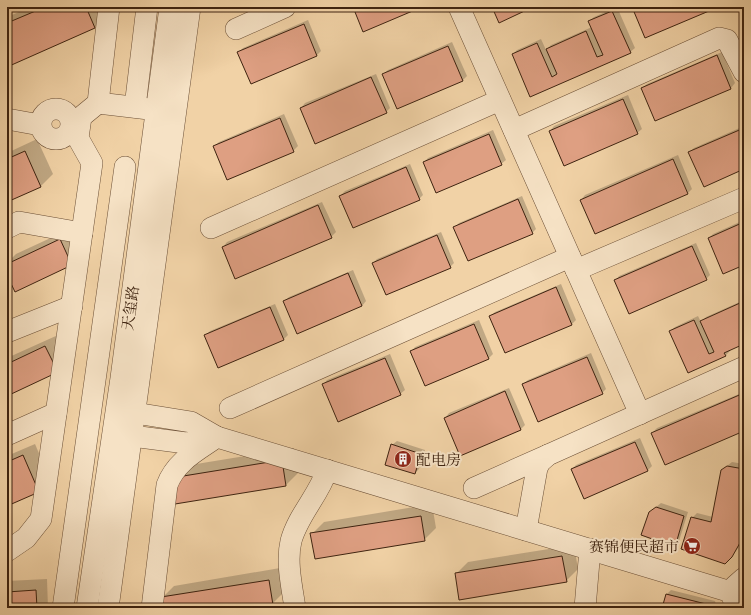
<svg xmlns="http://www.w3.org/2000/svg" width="751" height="615" viewBox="0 0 751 615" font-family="'EB Garamond','Noto Serif SC',serif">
  <rect width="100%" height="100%" fill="#f1d2a6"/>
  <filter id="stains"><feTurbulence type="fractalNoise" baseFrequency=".005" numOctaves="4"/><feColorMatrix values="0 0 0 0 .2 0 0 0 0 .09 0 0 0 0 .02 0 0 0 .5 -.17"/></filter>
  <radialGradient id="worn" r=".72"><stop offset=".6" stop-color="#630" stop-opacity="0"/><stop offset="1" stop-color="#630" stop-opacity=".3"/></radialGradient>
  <g fill="#0003">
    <polygon points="31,7 104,7 107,15 95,27 7,65 7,17"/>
    <polygon points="617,7 635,48 630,52 531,95 513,54 517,50 541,39 546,50 551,45 592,27 589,21 594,17"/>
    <polygon points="308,20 321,51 317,55 252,83 239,52 243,48"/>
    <polygon points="744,24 744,36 740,27"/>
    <polygon points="452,42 467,76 463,80 383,74 388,70"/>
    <polygon points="722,52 735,83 731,88 656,120 642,88 647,84"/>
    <polygon points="376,74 390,108 386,112 301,108 305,103"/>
    <polygon points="628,95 642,129 637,133 550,131 554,126"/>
    <polygon points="284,114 298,146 293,151 214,146 219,142"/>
    <polygon points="744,126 744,168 689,152 694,148"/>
    <polygon points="493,130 506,160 501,164 424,162 428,158"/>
    <polygon points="37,139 53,174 41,186 7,201 7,153"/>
    <polygon points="678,155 692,189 688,193 595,233 581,200 585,195"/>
    <polygon points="410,164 423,195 419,199 340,196 345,191"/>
    <polygon points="522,196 536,229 532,233 455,227 459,223"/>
    <polygon points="322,202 336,232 331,237 223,247 227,242"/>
    <polygon points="744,220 744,264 709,238 713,234"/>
    <polygon points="72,228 71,264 7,273 7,263 16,254"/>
    <polygon points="441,232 454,263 450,267 373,263 377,259"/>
    <polygon points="696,243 710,275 706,279 615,281 619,276"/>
    <polygon points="353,270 366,301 362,306 298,333 284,301 289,297"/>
    <polygon points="561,284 576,320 572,324 505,352 490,316 495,312"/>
    <polygon points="744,300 744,342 729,349 730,351 725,356 688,372 670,331 675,327 698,316 701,322 706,317"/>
    <polygon points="275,304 288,335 284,339 219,367 205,336 210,331"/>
    <polygon points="479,320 493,354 489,358 411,352 415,347"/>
    <polygon points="58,335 69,359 7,395 7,358"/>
    <polygon points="591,353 606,389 602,393 523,384 528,380"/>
    <polygon points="390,354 405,390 400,394 323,385 327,380"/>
    <polygon points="509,388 525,425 521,429 460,455 445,418 449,413"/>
    <polygon points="744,392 744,430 652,433 657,428"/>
    <polygon points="640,438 652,466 647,471 572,469 576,465"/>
    <polygon points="397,441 425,450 419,469 415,473 392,445"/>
    <polygon points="35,444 50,479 7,504 7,456"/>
    <polygon points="294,448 298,473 286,485 176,503 184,466"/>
    <polygon points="732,462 744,464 744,538 736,551 725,562 692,518 697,513 713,517 722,470"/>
    <polygon points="661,503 688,512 679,541 674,545 650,512"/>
    <polygon points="432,504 436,528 424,540 312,534 324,522"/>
    <polygon points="574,545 578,569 566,581 456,574 468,562"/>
    <polygon points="280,568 284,592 272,604 247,608 164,608 162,598 174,586"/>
    <polygon points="47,579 48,608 7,608 7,581"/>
    <polygon points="671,590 715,601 717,608 663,608 666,595"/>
  </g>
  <g fill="#de9f82" stroke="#3e2310">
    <polygon points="45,7 86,7 95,28 7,67 7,23"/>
    <polygon points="353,7 422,7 363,32"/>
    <polygon points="492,7 533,7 499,23"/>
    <polygon points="632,7 708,7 709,11 645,38"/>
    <polygon points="612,11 631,53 530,97 512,54 537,43 552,77 557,74 546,49 586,31 597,57 603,55 588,21"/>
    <polygon points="304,24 317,56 251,84 237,52"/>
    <polygon points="448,46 463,81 397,109 382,74"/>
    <polygon points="717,55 731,89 655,121 641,88"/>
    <polygon points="371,77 387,113 315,144 300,108"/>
    <polygon points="623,99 638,134 564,166 549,131"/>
    <polygon points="280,118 294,152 227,180 213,146"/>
    <polygon points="744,128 744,169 704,187 688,152"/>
    <polygon points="489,134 502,165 436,193 423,162"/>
    <polygon points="25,151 41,187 7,202 7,159"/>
    <polygon points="673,159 688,194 595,234 580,200"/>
    <polygon points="406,167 420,200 353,228 339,196"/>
    <polygon points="518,199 533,234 468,261 453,227"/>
    <polygon points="318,205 332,238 235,279 222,247"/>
    <polygon points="744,222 744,265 723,274 708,238"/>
    <polygon points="437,235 451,268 386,295 372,263"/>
    <polygon points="60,239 72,265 15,292 7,275 7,264"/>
    <polygon points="692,246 707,280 629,314 614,280"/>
    <polygon points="348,273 362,306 297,334 283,301"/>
    <polygon points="556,287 572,325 505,353 489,316"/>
    <polygon points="740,303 744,311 744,344 724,353 726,356 688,373 669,331 694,320 709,354 714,352 700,321"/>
    <polygon points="270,307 284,340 218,368 204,335"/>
    <polygon points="474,324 489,359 425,386 410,351"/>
    <polygon points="45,346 58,372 7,396 7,364"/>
    <polygon points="587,357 603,394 538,422 522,384"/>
    <polygon points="385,358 401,395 338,422 322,384"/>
    <polygon points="505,391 521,430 460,456 444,418"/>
    <polygon points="744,393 744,431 665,465 651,433"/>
    <polygon points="635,442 648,471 584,499 571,469"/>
    <polygon points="391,444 421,454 415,474 385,465"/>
    <polygon points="23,455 39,492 7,506 7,462"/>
    <polygon points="282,460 286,486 175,504 171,478"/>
    <polygon points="727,466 744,469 744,527 741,541 732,557 725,564 681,549 691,517 711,522 721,470"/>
    <polygon points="656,507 684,516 675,547 641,535 649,512"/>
    <polygon points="421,516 425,541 315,559 310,533"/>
    <polygon points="562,556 567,582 459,600 455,573"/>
    <polygon points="269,580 273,605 253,608 163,608 161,597"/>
    <polygon points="36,590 37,608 7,608 7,592"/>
    <polygon points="666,594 710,605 711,608 662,608"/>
  </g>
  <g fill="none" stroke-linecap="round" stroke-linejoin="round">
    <g stroke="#6b4f36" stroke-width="22">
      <g id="minor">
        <polyline points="459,7 640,414"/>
        <polyline points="236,29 285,7"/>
        <polyline points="98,103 149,109"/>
        <polyline points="135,107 147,7"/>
        <circle cx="56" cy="124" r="15"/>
        <polyline points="7,119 40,125"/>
        <polyline points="514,130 719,38 727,40 744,72"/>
        <polyline points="7,228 19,222 82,233"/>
        <polyline points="211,228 500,100"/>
        <polyline points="576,270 744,198"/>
        <polyline points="7,332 72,306"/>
        <polyline points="230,408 570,257"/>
        <polyline points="7,435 56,413"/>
        <polyline points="132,436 186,443 217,437 191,422 135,413"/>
        <polyline points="474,488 548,455"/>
        <polyline points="526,530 537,468 540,462 548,455 744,367"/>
        <polyline points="7,551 26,538 41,519 92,163 78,138 81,117 98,103 109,7"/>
        <polyline points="63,608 125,167"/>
        <polyline points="87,608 121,378 170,7"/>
        <polyline points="108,608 190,7"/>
        <path d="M152,608L167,485C176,461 197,451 217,437L731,592"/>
        <path d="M295,608C292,587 286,562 291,541C298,515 319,495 327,470"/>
        <polyline points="585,608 590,549"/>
        <polyline points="736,608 731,592 735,586 744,578"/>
      </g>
    </g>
    <use href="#minor" stroke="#f6e2c5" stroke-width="21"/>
  </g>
  <defs>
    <g id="building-disc" transform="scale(0.9)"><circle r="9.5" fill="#8f2418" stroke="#f6e2c5"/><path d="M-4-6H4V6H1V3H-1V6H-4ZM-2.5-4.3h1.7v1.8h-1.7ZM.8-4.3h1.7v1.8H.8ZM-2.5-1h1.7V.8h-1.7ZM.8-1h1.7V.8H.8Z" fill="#fff"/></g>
    <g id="supermarket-disc" transform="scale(0.9)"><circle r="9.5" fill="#8f2418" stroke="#f6e2c5"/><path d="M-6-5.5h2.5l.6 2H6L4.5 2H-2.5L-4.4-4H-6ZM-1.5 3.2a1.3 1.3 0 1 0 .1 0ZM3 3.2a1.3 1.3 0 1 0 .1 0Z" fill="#fff"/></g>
  </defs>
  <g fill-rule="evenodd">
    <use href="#building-disc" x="403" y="459"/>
    <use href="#supermarket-disc" x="692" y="546"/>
  </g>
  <g text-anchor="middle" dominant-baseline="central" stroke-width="4" stroke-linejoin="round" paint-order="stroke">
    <g font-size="15" fill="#3e2310" stroke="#f6e2c5">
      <text transform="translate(130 308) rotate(-82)">天玺路</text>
    </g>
    <g font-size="15" fill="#3e2310" stroke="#f6e2c5" text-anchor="start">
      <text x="416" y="459">配电房</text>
      <text x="679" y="546" text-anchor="end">赛锦便民超市</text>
    </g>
  </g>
  <rect width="751" height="615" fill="none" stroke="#f1d2a6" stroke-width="24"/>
  <rect x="8" y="8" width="735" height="599" fill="none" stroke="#3e2310" stroke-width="2"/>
  <rect x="12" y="12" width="727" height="591" fill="none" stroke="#3e2310"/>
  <rect width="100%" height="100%" filter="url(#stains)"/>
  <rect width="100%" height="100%" fill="url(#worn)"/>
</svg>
